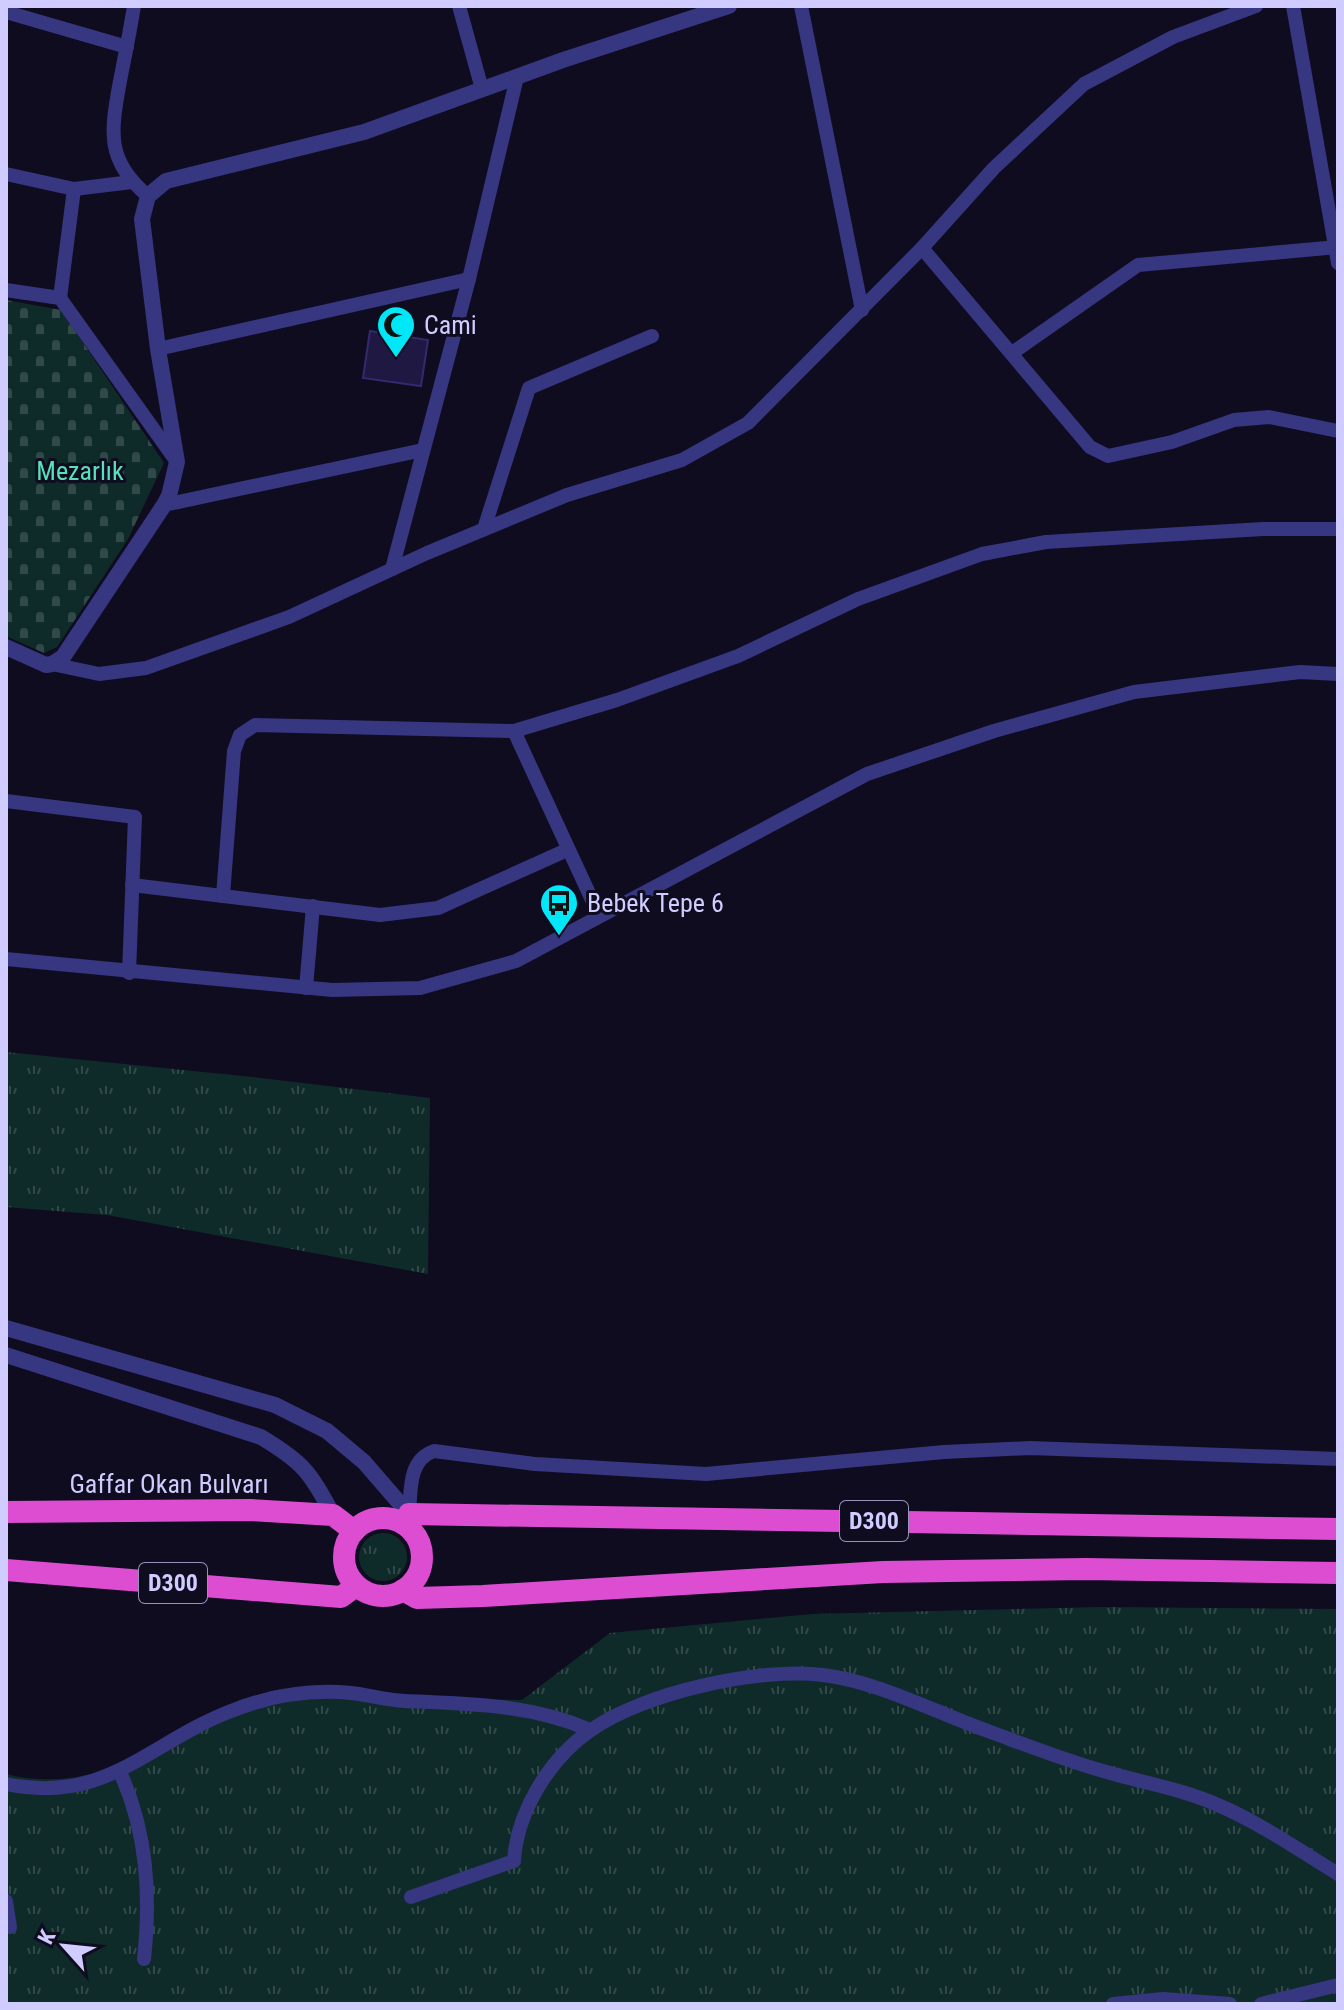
<svg xmlns="http://www.w3.org/2000/svg" width="1344" height="2010" viewBox="0 0 1344 2010" font-family="'Roboto Condensed',sans-serif">
  <defs>
    <pattern id="grass-tufts" width="24" height="20" patternUnits="userSpaceOnUse" patternTransform="scale(2)"><rect width="24" height="20" fill="#0f2b29"/><path d="M3 7l-1-3M5 7V3M7 7l1-3M15 17l-1-3M17 17v-4M19 17l1-3" fill="none" stroke="#314949"/></pattern>
    <pattern id="cemetery-stones" width="16" height="16" patternUnits="userSpaceOnUse" patternTransform="scale(2)"><rect width="16" height="16" fill="#0f2b29"/><path d="M2 7V4a2 2 0 0 1 4 0v3zM10 15v-3a2 2 0 0 1 4 0v3z" fill="#314949"/></pattern>
  </defs>
  <rect width="100%" height="100%" fill="#0f0c20"/>
  <g fill="url(#grass-tufts)">
    <polygon points="6,1052 252,1077 430,1098 428,1274 107,1215 6,1207"/>
    <circle cx="383" cy="1557" r="24"/>
    <path d="M1104,1607L1338,1609V2004H6V1774C40,1783 73,1780 106,1770L240,1700L280,1689L321,1685L438,1699L522,1700L610,1633L812,1614Z"/>
  </g>
  <polygon fill="url(#cemetery-stones)" points="6,300 61,310 164,463 128,539 57,647 44,653 6,636"/>
  <polygon fill="#1f1842" stroke="#34296f" stroke-width="2" points="370,331 428,340 421,386 363,378"/>
  <g fill="none" stroke-linecap="round" stroke-linejoin="round">
    <g stroke="#363681" stroke-width="14">
      <path d="M134,6C130,31 125,56 120,81C111,131 105,160 148,196"/>
      <polyline points="459,6 482,89"/>
      <polyline points="801,6 862,310"/>
      <polyline points="1293,6 1338,263"/>
      <polyline points="6,12 127,47"/>
      <polyline points="6,174 74,189 132,182"/>
      <polyline points="922,248 1090,447 1108,456 1172,442 1234,420 1269,417 1338,431"/>
      <polyline points="6,290 60,298 177,462"/>
      <polyline points="60,298 74,189"/>
      <polyline points="158,349 469,279"/>
      <polyline points="1012,353 1138,265 1338,247"/>
      <polyline points="164,505 423,450"/>
      <polyline points="484,529 529,388 652,336"/>
      <polyline points="392,569 469,279 517,77"/>
      <polyline points="52,664 99,674 146,668 289,617 427,553 567,495 682,460 748,423 922,248 994,168 1084,84 1173,37 1256,6"/>
      <polyline points="514,731 599,915"/>
      <polyline points="6,801 135,817 129,973"/>
      <polyline points="132,885 380,915 438,908 567,850"/>
      <polyline points="223,896 234,751 240,735 255,725 514,731 617,700 738,656 858,599 982,554 1046,542 1263,529 1338,529"/>
      <polyline points="6,959 332,990 420,988 516,961 867,774 994,731 1134,692 1300,672 1338,674"/>
      <polyline points="306,988 313,906"/>
      <path d="M409,1514C411,1490 408,1460 434,1451L535,1464L706,1474L944,1452L1030,1448L1338,1459"/>
      <path d="M120,1772C147,1832 151,1894 144,1959"/>
      <path d="M6,1784C106,1805 148,1743 231,1711C269,1696 310,1689 351,1693C369,1695 386,1700 405,1701C469,1704 530,1704 590,1730"/>
      <path d="M411,1897L514,1861C517,1811 550,1758 591,1730C643,1693 759,1667 823,1675C880,1682 934,1712 988,1731C1029,1746 1071,1763 1114,1774C1149,1784 1184,1790 1218,1805C1260,1823 1299,1850 1338,1874"/>
      <polyline points="6,1901 10,1927"/>
      <polyline points="1113,2004 1163,1999 1230,2004"/>
      <polyline points="1261,2004 1338,1985"/>
    </g>
    <g stroke="#363681" stroke-width="16">
      <polyline points="6,647 46,665 52,664 63,657 164,505 169,496 177,462 158,349 142,219 148,196 166,181 364,132 563,60 729,6"/>
      <polyline points="6,1328 275,1405 327,1431 364,1462 409,1514"/>
      <path d="M6,1355L261,1437C304,1463 309,1471 333,1515"/>
    </g>
    <g stroke="#dc4dd2" stroke-width="22">
      <polyline points="6,1512 250,1510 333,1515 354,1531"/>
      <circle cx="383" cy="1557" r="39"/>
      <polyline points="405,1525 409,1514 1338,1529"/>
      <polyline points="6,1570 341,1597 356,1586"/>
      <polyline points="403,1590 417,1598 483,1596 883,1572 1086,1569 1338,1573"/>
    </g>
  </g>
  <defs>
    <g id="mosque-pin" transform="scale(2)"><path d="M0 17L-7.5 6A9.5 9.5 0 1 1 7.5 6Z" fill="#00e7f7" stroke="#0f0c20"/><path d="M3.5-4.9A6 6 0 1 0 3.5 4.9A5 5 0 1 1 3.5-4.9Z" fill="#111"/></g>
    <g id="bus-pin" transform="scale(2)"><path d="M0 17L-7.5 6A9.5 9.5 0 1 1 7.5 6Z" fill="#00e7f7" stroke="#0f0c20"/><path d="M-5-6H5V4H4V6H2V4H-2V6H-4V4H-5ZM-3.5-4V0h7V-4ZM-3.5 1.2v1.5H-2V1.2ZM2 1.2v1.5H3.5V1.2Z" fill="#111"/></g>
  </defs>
  <g fill-rule="evenodd">
    <use href="#mosque-pin" x="396" y="325"/>
    <use href="#bus-pin" x="559" y="903"/>
  </g>
  <g text-anchor="middle" dominant-baseline="central" stroke-width="6" stroke-linejoin="round" paint-order="stroke">
    <g fill="#0f0c20" stroke="#9692bc" stroke-width="2">
      <rect x="840" y="1501" width="68" height="40" rx="6"/>
      <rect x="139" y="1563" width="68" height="40" rx="6"/>
    </g>
    <g font-size="24" font-weight="bold" fill="#d0ccff">
      <text x="874" y="1521">D300</text>
      <text x="173" y="1583">D300</text>
    </g>
    <g font-size="26" fill="#d0ccff" stroke="#0f0c20" text-anchor="start">
      <text x="424" y="325">Cami</text>
      <text x="587" y="903">Bebek Tepe 6</text>
    </g>
    <g font-size="26" fill="#55e2b9" stroke="#0f0c20">
      <text x="80" y="471">Mezarlık</text>
    </g>
    <g font-size="26" fill="#d0ccff" stroke="#0f0c20">
      <text x="169" y="1484">Gaffar Okan Bulvarı</text>
    </g>
  </g>
  <rect width="1344" height="2010" fill="none" stroke="#d0ccff" stroke-width="16"/>
  <g transform="translate(64 1946) rotate(297)" stroke="#0f0c20" stroke-width="6" paint-order="stroke">
  <path d="M0-6L14 30L0 20L-14 30Z" fill="#d0ccff"/>
  <text y="-12" font-size="22" font-weight="bold" text-anchor="middle" fill="#d0ccff">K</text>
  </g>
</svg>
